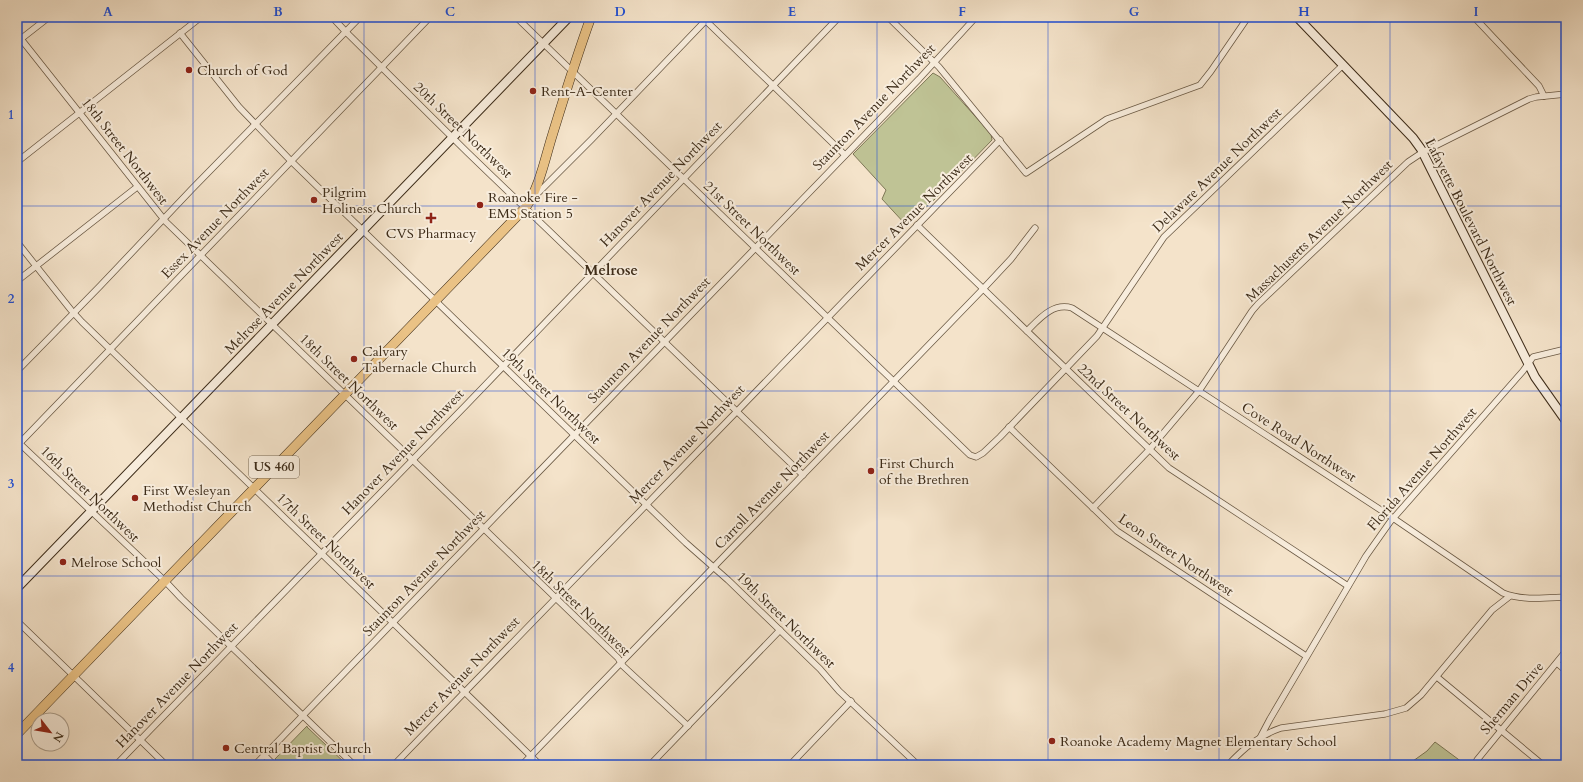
<svg xmlns="http://www.w3.org/2000/svg" width="1583" height="782" viewBox="0 0 1583 782" font-family="Cardo,serif">
  <rect width="100%" height="100%" fill="#f4e3ca"/>
  <filter id="stains"><feTurbulence type="fractalNoise" baseFrequency=".005" numOctaves="4"/><feColorMatrix values="0 0 0 0 .2 0 0 0 0 .09 0 0 0 0 .02 0 0 0 .5 -.17"/></filter>
  <radialGradient id="worn" r=".72"><stop offset=".6" stop-color="#630" stop-opacity="0"/><stop offset="1" stop-color="#630" stop-opacity=".3"/></radialGradient>
  <g fill="#bfc395" stroke="#7e7857">
    <polygon points="933,73 940,77 991,134 992,140 933,201 906,225 882,199 886,190 853,154"/>
    <polygon points="307,726 307,727 347,765 281,765 275,759"/>
    <polygon points="1435,742 1466,765 1381,765 1413,761 1427,751"/>
  </g>
  <g fill="none" stroke-linecap="round" stroke-linejoin="round">
    <g stroke="#6b5a45" stroke-width="7">
      <g id="street">
        <polyline points="332,17 346,32 467,152 803,475"/>
        <polyline points="516,17 970,455 976,457 983,453 1000,437 1097,336 1164,237 1343,65"/>
        <polyline points="702,17 845,155"/>
        <polyline points="888,17 939,67 1026,173 1107,119 1200,85 1211,71 1248,17"/>
        <polyline points="1474,17 1539,86 1544,96"/>
        <polyline points="180,33 239,107 291,161 686,543 728,580 820,669 839,691 918,765"/>
        <polyline points="17,34 166,222 618,658 623,666 688,726"/>
        <polyline points="17,42 49,17"/>
        <polyline points="17,162 201,17"/>
        <polyline points="534,197 592,139 709,17"/>
        <polyline points="917,225 1169,468 1348,586"/>
        <polyline points="17,242 71,310 82,322 540,765"/>
        <polyline points="17,281 137,187"/>
        <path d="M1027,331C1039,319 1053,302 1072,308L1393,518L1503,593C1523,601 1545,598 1566,597"/>
        <polyline points="17,371 101,285 191,190 360,17"/>
        <polyline points="1009,427 1117,531 1306,656"/>
        <polyline points="17,441 165,581 181,598 354,765"/>
        <polyline points="17,446 430,17"/>
        <polyline points="1093,508 1149,450 1199,391 1252,311 1258,304 1408,162 1423,152 1529,99 1536,97 1566,94"/>
        <polyline points="17,621 166,765"/>
        <polyline points="1557,663 1566,671"/>
        <polyline points="1437,677 1543,765"/>
        <polyline points="1261,736 1270,719 1366,556 1390,522 1523,371 1533,357 1566,349"/>
        <polyline points="264,755 274,765"/>
        <polyline points="1477,760 1566,651"/>
        <polyline points="116,765 469,402 839,17"/>
        <polyline points="255,765 919,79 976,17"/>
        <polyline points="394,765 1000,140"/>
        <polyline points="522,765 983,289 1011,259 1035,228"/>
        <polyline points="650,765 780,630"/>
        <polyline points="790,765 851,701"/>
        <path d="M1228,765C1244,748 1258,736 1281,728L1385,714L1406,708L1421,695L1492,610L1510,596"/>
      </g>
    </g>
    <g stroke="#3d2c19" stroke-width="10">
      <g id="secondary">
        <polyline points="1297,17 1413,138 1421,149 1535,377 1566,421"/>
        <polyline points="17,588 569,17"/>
      </g>
    </g>
    <g stroke="#3d2c19" stroke-width="10">
      <path id="primary" d="M17,734L526,207C540,186 545,158 553,133C565,94 577,55 591,17"/>
    </g>
    <use href="#street" stroke="#f8eddd" stroke-width="5.5"/>
    <use href="#secondary" stroke="#f8eddd" stroke-width="8"/>
    <use href="#primary" stroke="#eac285" stroke-width="9"/>
  </g>
  <path fill="none" stroke="#1d4ed8" stroke-width="1" stroke-opacity="0.55" d="M193,17V765M364,17V765M535,17V765M706,17V765M877,17V765M1048,17V765M1219,17V765M1390,17V765M17,206H1566M17,391H1566M17,576H1566"/>
  <g fill="#8f2418" stroke="#f8eddd" stroke-width="1.5">
    <circle cx="189" cy="70" r="4"/>
    <circle cx="533" cy="91" r="4"/>
    <circle cx="314" cy="200" r="4"/>
    <circle cx="480" cy="205" r="4"/>
    <path d="M429 212h4v4h4v4h-4v4h-4v-4h-4v-4h4z"/>
    <circle cx="354" cy="359" r="4"/>
    <circle cx="871" cy="471" r="4"/>
    <circle cx="135" cy="498" r="4"/>
    <circle cx="63" cy="562" r="4"/>
    <circle cx="1052" cy="741" r="4"/>
    <circle cx="226" cy="748" r="4"/>
  </g>
  <g text-anchor="middle" dominant-baseline="central" stroke-width="4" stroke-linejoin="round" paint-order="stroke">
    <rect fill="#f8eddd" stroke="#756654" stroke-width="1" x="249" y="456" width="50" height="22" rx="3"/>
    <g font-size="13" font-weight="bold" fill="#3d2c19">
      <text x="274" y="467">US 460</text>
    </g>
    <g font-size="14" fill="#3d2c19" stroke="#f8eddd" text-anchor="start">
      <text x="197" y="70">Church of God</text>
      <text x="541" y="91">Rent-A-Center</text>
      <text x="322" y="192">Pilgrim<tspan x="322" dy="16">Holiness Church</tspan></text>
      <text x="488" y="197">Roanoke Fire -<tspan x="488" dy="16">EMS Station 5</tspan></text>
      <text x="431" y="233" text-anchor="middle">CVS Pharmacy</text>
      <text x="362" y="351">Calvary<tspan x="362" dy="16">Tabernacle Church</tspan></text>
      <text x="879" y="463">First Church<tspan x="879" dy="16">of the Brethren</tspan></text>
      <text x="143" y="490">First Wesleyan<tspan x="143" dy="16">Methodist Church</tspan></text>
      <text x="71" y="562">Melrose School</text>
      <text x="1060" y="741">Roanoke Academy Magnet Elementary School</text>
      <text x="234" y="748">Central Baptist Church</text>
    </g>
    <g font-size="14" fill="#3d2c19" stroke="#f8eddd">
      <text transform="translate(874 107) rotate(-46)">Staunton Avenue Northwest</text>
      <text transform="translate(463 130) rotate(44)">20th Street Northwest</text>
      <text transform="translate(125 151) rotate(52)">18th Street Northwest</text>
      <text transform="translate(1217 170) rotate(-44)">Delaware Avenue Northwest</text>
      <text transform="translate(661 184) rotate(-46)">Hanover Avenue Northwest</text>
      <text transform="translate(914 212) rotate(-45)">Mercer Avenue Northwest</text>
      <text transform="translate(1471 222) rotate(63)">Lafayette Boulevard Northwest</text>
      <text transform="translate(215 223) rotate(-46)">Essex Avenue Northwest</text>
      <text transform="translate(752 228) rotate(44)">21st Street Northwest</text>
      <text transform="translate(1319 231) rotate(-44)">Massachusetts Avenue Northwest</text>
      <text transform="translate(284 293) rotate(-46)">Melrose Avenue Northwest</text>
      <text transform="translate(649 340) rotate(-46)">Staunton Avenue Northwest</text>
      <text transform="translate(349 382) rotate(44)">18th Street Northwest</text>
      <text transform="translate(551 396) rotate(44)">19th Street Northwest</text>
      <text transform="translate(1129 412) rotate(43)">22nd Street Northwest</text>
      <text transform="translate(1299 442) rotate(33)">Cove Road Northwest</text>
      <text transform="translate(687 444) rotate(-46)">Mercer Avenue Northwest</text>
      <text transform="translate(403 452) rotate(-46)">Hanover Avenue Northwest</text>
      <text transform="translate(1422 469) rotate(-49)">Florida Avenue Northwest</text>
      <text transform="translate(772 490) rotate(-46)">Carroll Avenue Northwest</text>
      <text transform="translate(90 494) rotate(44)">16th Street Northwest</text>
      <text transform="translate(326 541) rotate(44)">17th Street Northwest</text>
      <text transform="translate(1176 555) rotate(34)">Leon Street Northwest</text>
      <text transform="translate(424 573) rotate(-46)">Staunton Avenue Northwest</text>
      <text transform="translate(581 608) rotate(44)">18th Street Northwest</text>
      <text transform="translate(786 620) rotate(44)">19th Street Northwest</text>
      <text transform="translate(462 676) rotate(-46)">Mercer Avenue Northwest</text>
      <text transform="translate(177 685) rotate(-46)">Hanover Avenue Northwest</text>
      <text transform="translate(1512 698) rotate(-50)">Sherman Drive</text>
    </g>
    <g font-size="15" font-weight="bold" fill="#3d2c19" stroke="#f8eddd">
      <text x="611" y="270">Melrose</text>
    </g>
  </g>
  <rect width="1583" height="782" fill="none" stroke="#f4e3ca" stroke-width="44"/>
  <g transform="translate(50 732) rotate(121)"><circle r="19" fill="#f8eddd" stroke="#ada08f"/>
  <path d="M0-3L7 15L0 10L-7 15Z" fill="#8f2418"/>
  <text y="-6" font-size="11" font-weight="bold" text-anchor="middle" fill="#3d2c19">N</text>
  </g>
  <rect x="22" y="22" width="1539" height="738" fill="none" stroke="#1d4ed8" stroke-width="1.5"/>
  <g font-size="13" text-anchor="middle" font-weight="bold" fill="#1d4ed8">
    <text x="108" y="16">A</text>
    <text x="278" y="16">B</text>
    <text x="450" y="16">C</text>
    <text x="620" y="16">D</text>
    <text x="792" y="16">E</text>
    <text x="962" y="16">F</text>
    <text x="1134" y="16">G</text>
    <text x="1304" y="16">H</text>
    <text x="1476" y="16">I</text>
    <text x="11" y="119">1</text>
    <text x="11" y="303">2</text>
    <text x="11" y="488">3</text>
    <text x="11" y="672">4</text>
  </g>
  <rect width="100%" height="100%" filter="url(#stains)"/>
  <rect width="100%" height="100%" fill="url(#worn)"/>
</svg>
